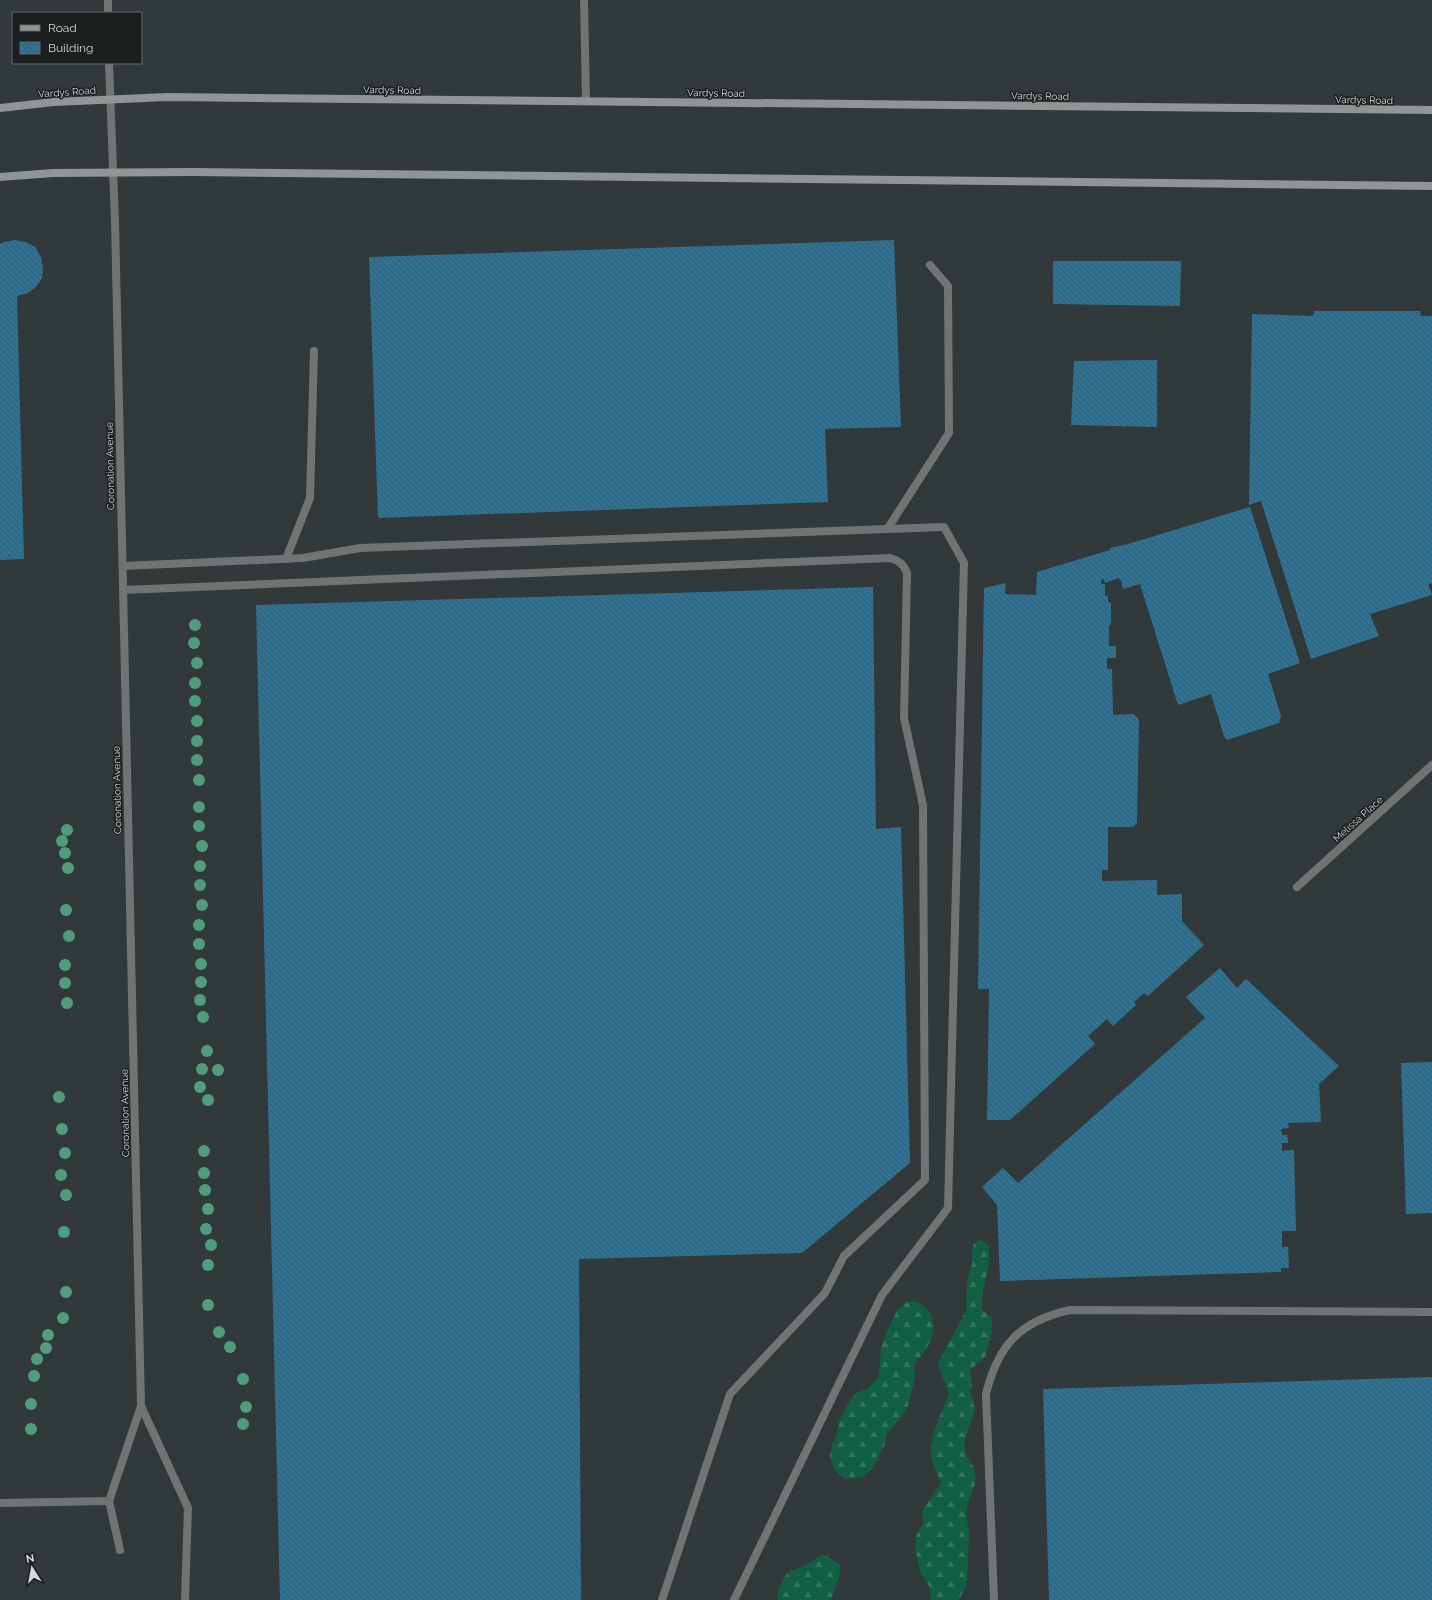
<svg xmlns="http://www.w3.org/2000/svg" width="1432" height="1600" viewBox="0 0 1432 1600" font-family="Raleway,sans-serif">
  <defs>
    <pattern id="forest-firs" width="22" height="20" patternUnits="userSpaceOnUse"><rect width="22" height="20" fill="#126043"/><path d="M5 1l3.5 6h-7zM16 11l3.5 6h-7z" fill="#34765d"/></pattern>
    <pattern id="building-back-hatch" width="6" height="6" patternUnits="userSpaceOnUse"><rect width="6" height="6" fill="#2b7497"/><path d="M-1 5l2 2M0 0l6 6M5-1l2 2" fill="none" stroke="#345d70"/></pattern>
  </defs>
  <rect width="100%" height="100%" fill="#31393a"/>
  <g fill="url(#forest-firs)">
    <path d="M981,1240L989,1246V1264L982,1297V1310L992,1318V1333L985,1357L970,1370L972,1385L970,1391L975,1409L964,1443L966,1455L974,1468L976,1480L966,1510L969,1535L967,1584L959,1600H931L929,1586L921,1574L915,1549L916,1536L923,1524L922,1511L941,1483C938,1475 934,1468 932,1460C927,1440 942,1412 949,1394L938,1363L967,1309L966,1297L968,1277L972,1264V1253L974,1243Z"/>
    <path d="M907,1302C910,1302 916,1301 919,1303C935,1310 937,1331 929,1344C925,1352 919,1358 914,1365L915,1378L909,1403L904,1414L887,1434L884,1446L872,1469L863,1477L844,1479L835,1470L830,1457L832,1445L837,1433L839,1422L848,1404L856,1393L868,1389L879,1376L881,1348L885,1336L897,1310Z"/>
    <polygon points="821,1555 827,1556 839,1564 840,1574 831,1600 777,1600 779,1587 785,1576 790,1571 803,1567"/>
  </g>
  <g fill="url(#building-back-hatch)">
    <polygon points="15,240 26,242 35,247 41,257 43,267 42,278 36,287 28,293 17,296 24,559 0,560 0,244 4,242"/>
    <polygon points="894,240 901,427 825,429 828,502 378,518 369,257"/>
    <polygon points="1053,261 1181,261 1180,306 1053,304"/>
    <polygon points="1314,311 1420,311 1421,316 1432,316 1432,583 1428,584 1432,595 1370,614 1379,636 1311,659 1261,501 1249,505 1252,314 1313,316"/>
    <polygon points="1157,360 1157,427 1071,425 1074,361"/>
    <polygon points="1250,507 1300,663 1268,674 1281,716 1279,723 1227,740 1224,736 1211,694 1178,705 1140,584 1123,589 1121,580 1119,580 1119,578 1105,583 1104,579 1101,580 1101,584 1105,584 1105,596 1108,596 1108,602 1111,603 1111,625 1109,625 1109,646 1116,646 1116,658 1107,658 1107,669 1112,669 1113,715 1134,714 1139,720 1137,823 1133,827 1108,827 1108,870 1102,870 1102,881 1157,880 1157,895 1182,894 1182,921 1204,945 1148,996 1144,993 1134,1002 1136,1005 1113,1026 1107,1019 1088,1036 1095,1044 1010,1120 987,1120 989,989 978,989 984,588 1006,583 1005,594 1036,595 1037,572 1110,550 1110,548 1128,544"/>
    <polygon points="873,587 876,829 901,827 910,1163 802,1253 579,1259 581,1600 280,1600 256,605"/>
    <polygon points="1220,968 1237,988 1246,979 1339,1066 1319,1084 1321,1122 1288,1123 1289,1128 1281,1129 1282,1135 1287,1135 1288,1143 1282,1143 1282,1151 1294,1150 1296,1231 1282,1231 1282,1247 1288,1247 1289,1268 1281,1268 1281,1272 1000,1281 997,1205 982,1187 1003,1168 1018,1183 1205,1018 1186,997"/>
    <polygon points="1432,1062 1432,1213 1406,1214 1401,1063"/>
    <polygon points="1432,1377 1432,1600 1049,1600 1043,1389"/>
  </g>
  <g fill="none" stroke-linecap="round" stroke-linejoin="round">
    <g stroke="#707473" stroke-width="8">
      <polyline points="584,0 586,101"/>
      <polyline points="888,528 949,433 948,286 930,265"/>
      <polyline points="286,559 310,498 314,351"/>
      <polyline points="123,566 303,558 360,548 944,527 964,563 948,1208 882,1295 734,1600"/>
      <path d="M123,590L890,558C900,561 903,564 907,573L904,718L923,805L925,1180L844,1256L825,1293L730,1394L662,1600"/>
      <polyline points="141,1406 188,1508 185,1600"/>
      <polyline points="0,1503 109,1501"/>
      <polyline points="120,1550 109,1501 141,1406"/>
      <path d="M994,1600L986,1394C998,1345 1020,1321 1070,1310L1432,1312"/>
    </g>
    <g stroke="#707473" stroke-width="8">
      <polyline points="108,0 108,13"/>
      <polyline points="109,63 115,221 141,1406"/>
      <polyline points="1297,887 1432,765"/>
    </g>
    <g stroke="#909695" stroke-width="8">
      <polyline points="0,108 54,102 168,97 1432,110"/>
      <polyline points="0,177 53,173 194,172 1432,186"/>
    </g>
  </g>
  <g fill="#509d7e">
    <circle cx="195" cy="625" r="6"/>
    <circle cx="194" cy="643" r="6"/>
    <circle cx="197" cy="663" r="6"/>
    <circle cx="195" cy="683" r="6"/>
    <circle cx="195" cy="701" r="6"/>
    <circle cx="197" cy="721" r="6"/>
    <circle cx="197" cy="741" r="6"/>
    <circle cx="197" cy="760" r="6"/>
    <circle cx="199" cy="780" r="6"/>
    <circle cx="199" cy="807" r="6"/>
    <circle cx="199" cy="826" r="6"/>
    <circle cx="67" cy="830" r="6"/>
    <circle cx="62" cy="841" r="6"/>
    <circle cx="202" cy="846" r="6"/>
    <circle cx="65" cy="853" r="6"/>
    <circle cx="200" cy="866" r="6"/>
    <circle cx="68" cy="868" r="6"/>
    <circle cx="200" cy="885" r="6"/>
    <circle cx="202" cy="905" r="6"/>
    <circle cx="66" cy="910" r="6"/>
    <circle cx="199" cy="925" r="6"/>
    <circle cx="69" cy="936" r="6"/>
    <circle cx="199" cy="944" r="6"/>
    <circle cx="201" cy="964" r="6"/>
    <circle cx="65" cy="965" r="6"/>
    <circle cx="201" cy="982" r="6"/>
    <circle cx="65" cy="983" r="6"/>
    <circle cx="200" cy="1000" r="6"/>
    <circle cx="67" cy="1003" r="6"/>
    <circle cx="203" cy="1017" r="6"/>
    <circle cx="207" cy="1051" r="6"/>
    <circle cx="202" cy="1069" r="6"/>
    <circle cx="218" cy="1070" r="6"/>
    <circle cx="200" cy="1087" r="6"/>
    <circle cx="59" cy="1097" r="6"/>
    <circle cx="208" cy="1100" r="6"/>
    <circle cx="62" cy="1129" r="6"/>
    <circle cx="204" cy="1151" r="6"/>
    <circle cx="65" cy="1153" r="6"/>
    <circle cx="204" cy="1173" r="6"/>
    <circle cx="61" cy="1175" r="6"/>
    <circle cx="205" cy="1190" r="6"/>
    <circle cx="66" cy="1195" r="6"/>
    <circle cx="208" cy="1209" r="6"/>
    <circle cx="206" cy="1229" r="6"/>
    <circle cx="64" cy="1232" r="6"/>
    <circle cx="211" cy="1245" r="6"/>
    <circle cx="208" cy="1265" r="6"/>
    <circle cx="66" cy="1292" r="6"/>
    <circle cx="208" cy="1305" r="6"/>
    <circle cx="63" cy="1318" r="6"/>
    <circle cx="219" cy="1332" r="6"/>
    <circle cx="48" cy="1335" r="6"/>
    <circle cx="230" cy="1347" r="6"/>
    <circle cx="46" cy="1348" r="6"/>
    <circle cx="37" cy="1359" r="6"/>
    <circle cx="34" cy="1376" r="6"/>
    <circle cx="243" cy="1379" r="6"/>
    <circle cx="31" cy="1404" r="6"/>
    <circle cx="246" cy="1407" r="6"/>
    <circle cx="243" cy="1424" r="6"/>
    <circle cx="31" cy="1429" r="6"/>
  </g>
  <g text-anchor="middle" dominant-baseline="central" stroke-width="3" stroke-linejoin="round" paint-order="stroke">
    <g font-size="10" fill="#d3d8d8" stroke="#1c1f20">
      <text transform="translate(392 90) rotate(1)">Vardys Road</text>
      <text transform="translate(67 92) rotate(-4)">Vardys Road</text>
      <text transform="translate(716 93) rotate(1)">Vardys Road</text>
      <text transform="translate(1040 96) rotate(1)">Vardys Road</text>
      <text transform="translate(1364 100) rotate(1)">Vardys Road</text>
      <text transform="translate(110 466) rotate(-91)">Coronation Avenue</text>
      <text transform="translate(117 790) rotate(-91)">Coronation Avenue</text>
      <text transform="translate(1358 819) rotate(-42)">Melissa Place</text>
      <text transform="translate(125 1113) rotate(-91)">Coronation Avenue</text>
    </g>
  </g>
  <rect x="12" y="12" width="130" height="52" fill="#1c1f20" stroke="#65696a"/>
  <rect x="20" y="25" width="20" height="6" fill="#909695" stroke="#65696a"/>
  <text x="48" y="32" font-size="12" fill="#d3d8d8">Road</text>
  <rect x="20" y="42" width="20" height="12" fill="url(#building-back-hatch)" stroke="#65696a"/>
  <text x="48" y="52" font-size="12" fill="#d3d8d8">Building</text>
  <g transform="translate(32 1568) rotate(349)" stroke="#1c1f20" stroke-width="3" paint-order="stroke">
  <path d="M0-3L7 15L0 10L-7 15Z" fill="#d3d8d8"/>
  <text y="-6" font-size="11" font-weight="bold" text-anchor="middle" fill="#d3d8d8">N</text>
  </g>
</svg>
